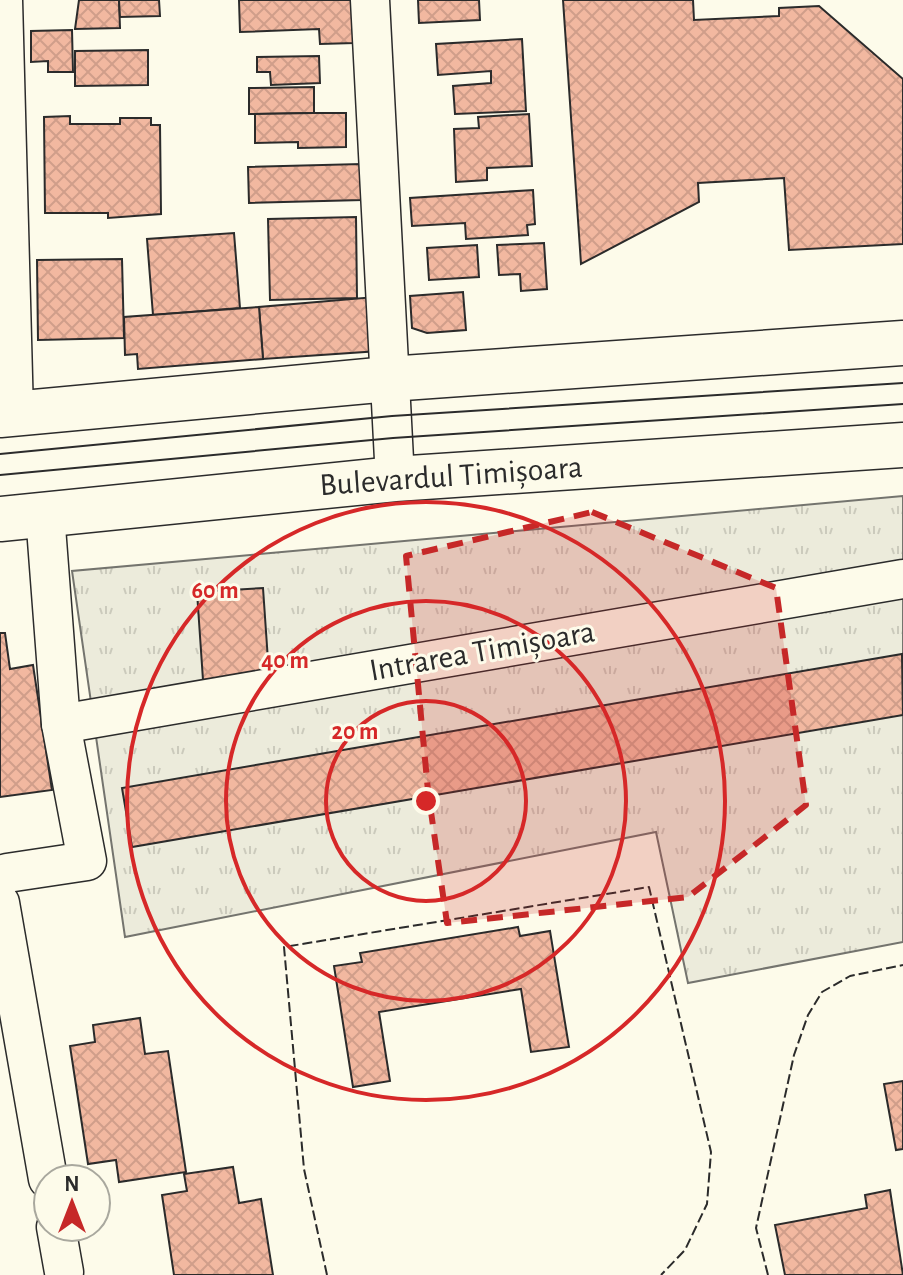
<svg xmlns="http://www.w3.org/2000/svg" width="903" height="1275" viewBox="0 0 903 1275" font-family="'Alegreya Sans',sans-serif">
  <defs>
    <pattern id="grass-tufts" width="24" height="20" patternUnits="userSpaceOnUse" patternTransform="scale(2)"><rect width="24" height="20" fill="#ecebdb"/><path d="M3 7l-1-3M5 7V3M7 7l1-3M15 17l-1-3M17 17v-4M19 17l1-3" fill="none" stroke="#cbcabc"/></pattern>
    <pattern id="building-cross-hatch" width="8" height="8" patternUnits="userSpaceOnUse" patternTransform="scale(2)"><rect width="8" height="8" fill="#f2b8a0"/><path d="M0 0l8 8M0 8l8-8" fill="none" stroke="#d09e8a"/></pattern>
  </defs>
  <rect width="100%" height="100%" fill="#fdfbea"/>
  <polygon fill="url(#grass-tufts)" stroke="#74746e" stroke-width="2" points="903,496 903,942 688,983 656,832 125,937 72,571"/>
  <g fill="url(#building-cross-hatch)" stroke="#2b2b2b" stroke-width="2">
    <polygon points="79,0 119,0 120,28 75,29"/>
    <polygon points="119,0 159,0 160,16 120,17"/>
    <polygon points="239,0 352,0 354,43 320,44 319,29 240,32"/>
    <polygon points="418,0 479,0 480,20 419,23"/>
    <polygon points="563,0 693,0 694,20 779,16 779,8 819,6 903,79 903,244 789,250 784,178 698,183 699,202 581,264"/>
    <polygon points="72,30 73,72 48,72 48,61 31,62 31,31"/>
    <polygon points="522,39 526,111 455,114 453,86 491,83 491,71 438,75 436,44"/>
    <polygon points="148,50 148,85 75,86 75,51"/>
    <polygon points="319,56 320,83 271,85 270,72 257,72 257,57"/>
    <polygon points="314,87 314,113 249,114 249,88"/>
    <polygon points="314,113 346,113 346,147 298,148 298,142 255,143 255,114"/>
    <polygon points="529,114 532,166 487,168 487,180 456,182 454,129 479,128 478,117"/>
    <polygon points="70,116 70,124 120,124 120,118 151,118 151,125 160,125 161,214 108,218 108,213 45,213 44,117"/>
    <polygon points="361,164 362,200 249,203 248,167"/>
    <polygon points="533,190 535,224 527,225 528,235 466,239 465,223 412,226 410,198"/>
    <polygon points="356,217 357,298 270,300 268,219"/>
    <polygon points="234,233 240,308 153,315 147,239"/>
    <polygon points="544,243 547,289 521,291 520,274 499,275 497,245"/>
    <polygon points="477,245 479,277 429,280 427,248"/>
    <polygon points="122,259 124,338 38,340 37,260"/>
    <polygon points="463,292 466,330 427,333 412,328 410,296"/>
    <polygon points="375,297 379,351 263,359 259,307"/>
    <polygon points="259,307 263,359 138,369 137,354 125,355 124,317"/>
    <polygon points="263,588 269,675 203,680 197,592"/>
    <polygon points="0,633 5,633 10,669 33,665 52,790 0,797"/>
    <polygon points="902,654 903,715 132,847 122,788"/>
    <polygon points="518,927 520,936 550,931 569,1047 531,1052 521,989 379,1012 390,1081 353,1087 334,966 362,962 360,953"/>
    <polygon points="140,1018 145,1054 168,1051 186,1172 119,1182 116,1160 88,1164 70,1046 95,1042 93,1025"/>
    <polygon points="903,1081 903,1149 896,1150 884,1084"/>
    <polygon points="233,1167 239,1203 261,1199 273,1275 174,1275 162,1195 187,1191 184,1174"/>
    <polygon points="890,1190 903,1275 785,1275 775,1225 867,1208 865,1195"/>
  </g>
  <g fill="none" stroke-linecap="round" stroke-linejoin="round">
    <g stroke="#2b2b2b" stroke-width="41">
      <g id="minor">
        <polyline points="3,0 14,414"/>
        <polyline points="370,0 395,479"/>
        <polyline points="61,724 903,579"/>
        <polyline points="0,879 7,873 87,861 61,724 45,514"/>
        <polyline points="0,903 48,1179"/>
        <polyline points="56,1227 64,1272"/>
      </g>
    </g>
    <g stroke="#2b2b2b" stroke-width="47">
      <g id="major">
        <polyline points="0,415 389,379 903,343"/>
        <polyline points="0,519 395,479 903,445"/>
      </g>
    </g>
    <use href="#minor" stroke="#fdfbea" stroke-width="38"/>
    <use href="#major" stroke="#fdfbea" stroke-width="44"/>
    <g stroke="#2b2b2b" stroke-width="2">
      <polyline points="0,454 392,416 903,383"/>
      <polyline points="0,475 393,438 903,404"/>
    </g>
    <g stroke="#2b2b2b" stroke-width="2" stroke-dasharray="10 4" stroke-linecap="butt">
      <polyline points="327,1275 304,1169 284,947 649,887 711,1152 707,1204 685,1250 661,1275"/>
      <polyline points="768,1275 756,1228 794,1055 808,1015 822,992 850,976 903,965"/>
    </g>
  </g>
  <path fill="#c62828" fill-opacity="0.2" stroke="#c62828" stroke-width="6" stroke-dasharray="16 10" stroke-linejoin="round" d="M592,512L776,588L806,805L688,897L447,923L428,791L406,556Z"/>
  <g fill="none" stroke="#d62828" stroke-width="4">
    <circle cx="426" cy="801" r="100"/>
    <circle cx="426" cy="801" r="200"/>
    <circle cx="426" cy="801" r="299"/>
  </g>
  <g text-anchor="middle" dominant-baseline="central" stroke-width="6" stroke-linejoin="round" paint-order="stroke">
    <g font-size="32" fill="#2b2b2b" stroke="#fdfbea">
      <text transform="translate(451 476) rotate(-4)">Bulevardul Timișoara</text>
      <text transform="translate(482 651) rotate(-10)">Intrarea Timișoara</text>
    </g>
  </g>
  <circle cx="426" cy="801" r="12" fill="#d62828" stroke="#fdfbea" stroke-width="4"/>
  <g font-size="24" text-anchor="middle" font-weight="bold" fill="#d62828" stroke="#fdfbea" stroke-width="6" stroke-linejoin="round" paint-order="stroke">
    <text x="215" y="598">60 m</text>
    <text x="285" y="668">40 m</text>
    <text x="355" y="739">20 m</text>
  </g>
  <g transform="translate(72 1203)"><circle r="38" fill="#fdfbea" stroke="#a9a89e" stroke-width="2"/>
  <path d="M0-6L14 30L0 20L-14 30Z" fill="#c62828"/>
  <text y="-12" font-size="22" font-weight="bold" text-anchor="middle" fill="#2b2b2b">N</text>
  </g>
</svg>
